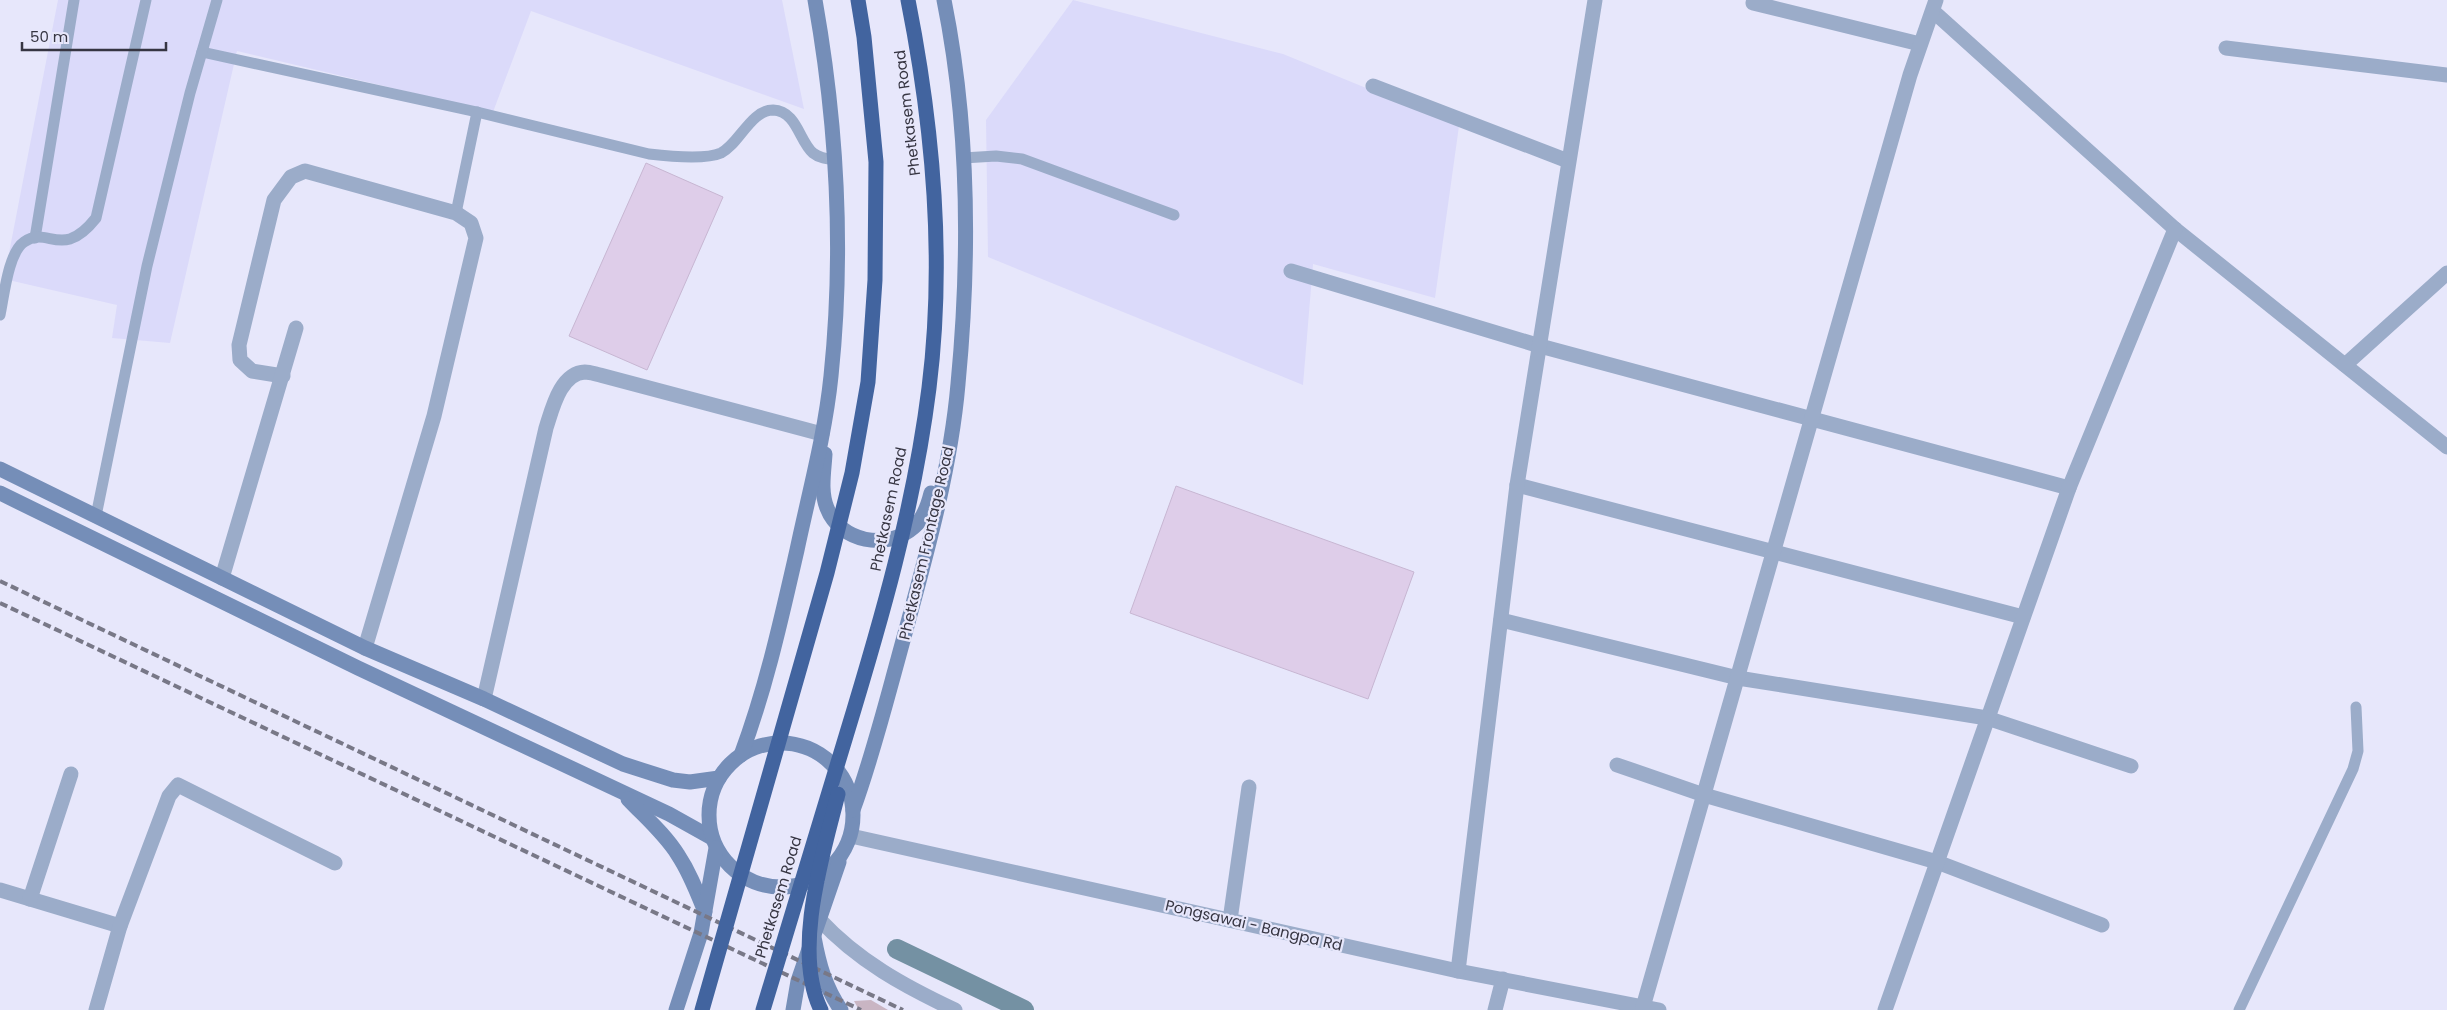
<svg xmlns="http://www.w3.org/2000/svg" width="2447" height="1010" viewBox="0 0 2447 1010" font-family="Poppins,sans-serif">
  <rect width="100%" height="100%" fill="#e7e7fb"/>
  <g fill="#dbdafa">
    <polygon points="58,0 782,0 804,109 531,11 493,112 237,51 170,343 112,338 117,305 4,279"/>
    <polygon points="1073,0 1283,54 1459,126 1435,298 1313,264 1303,385 988,257 986,120"/>
  </g>
  <polygon fill="#c9b5c3" points="871,1000 888,1010 859,1010 854,1001"/>
  <g fill="none" stroke-linecap="round" stroke-linejoin="round">
    <polyline stroke="#7491a3" stroke-width="20" points="897,949 1024,1010"/>
  </g>
  <g fill="#decde9" stroke="#c7b6d2">
    <polygon points="646,163 723,197 647,370 569,336"/>
    <polygon points="1176,486 1414,572 1368,699 1130,613"/>
  </g>
  <g fill="none" stroke-linecap="round" stroke-linejoin="round">
    <g stroke="#9bacc9" stroke-width="11">
      <path d="M202,52L477,112L649,154C666,156 705,160 721,153C739,144 751,110 773,110C797,111 799,141 813,153C819,158 827,159 835,160"/>
      <polyline points="963,158 996,156 1022,159 1174,215"/>
      <polyline points="456,213 477,112"/>
      <polyline points="35,238 74,0"/>
      <path d="M0,315C4,297 8,253 24,242C48,225 62,261 96,218L146,0"/>
      <polyline points="96,516 147,266 190,93 217,0"/>
      <polyline points="2239,1010 2353,769 2358,751 2356,707"/>
    </g>
    <g stroke="#9bacc9" stroke-width="15">
      <polyline points="1753,3 1920,44"/>
      <polyline points="1934,12 2175,229 2447,447"/>
      <polyline points="2226,48 2447,75"/>
      <polyline points="1373,86 1568,161"/>
      <polyline points="1291,271 1540,346 2069,488"/>
      <polyline points="2345,365 2447,273"/>
      <polyline points="283,376 252,371 240,360 239,345 274,200 291,177 305,171 456,213 471,223 476,238 434,416 365,648"/>
      <polyline points="1517,485 2023,617"/>
      <polyline points="222,578 296,328"/>
      <polyline points="1501,620 1738,678 1987,718 2131,766"/>
      <path d="M484,699L546,428C552,410 560,373 585,372C590,372 595,374 600,375L822,434"/>
      <polyline points="1617,765 1704,795 1937,862 2102,925"/>
      <polyline points="851,836 1458,971 1659,1010"/>
      <polyline points="0,890 120,926"/>
      <polyline points="30,899 71,774"/>
      <path d="M819,919C858,961 904,986 955,1010"/>
      <polyline points="1230,920 1249,787"/>
      <polyline points="1458,971 1517,485 1595,0"/>
      <polyline points="1643,1007 1910,75 1936,0"/>
      <polyline points="96,1010 120,926 169,796 178,785 335,863"/>
      <polyline points="1495,1010 1503,979"/>
      <polyline points="1885,1010 2069,488 2175,229"/>
    </g>
    <g stroke="#758eb8" stroke-width="15">
      <path d="M825,454C824,472 820,491 827,508C840,542 887,551 914,527C924,518 928,505 931,493"/>
      <polyline points="0,469 365,648 484,699 623,764 673,780 690,782 719,778"/>
      <polyline points="0,493 358,668 669,814 712,838"/>
      <circle cx="781" cy="815" r="72"/>
      <path d="M741,755C766,688 781,620 797,550C809,493 825,435 831,376C844,251 837,124 815,0"/>
      <path d="M628,799C645,817 665,834 678,855C690,873 697,892 705,912"/>
      <path d="M853,810C871,761 884,710 898,659C922,570 950,476 958,384C970,258 969,124 944,0"/>
      <path d="M814,937C819,964 825,987 841,1010"/>
      <polyline points="676,1010 701,933 716,848"/>
      <polyline points="793,1010 798,981 839,862"/>
    </g>
    <g stroke="#787887" stroke-width="4" stroke-dasharray="8 4" stroke-linecap="butt">
      <polyline points="0,581 903,1010"/>
      <polyline points="0,603 861,1010"/>
    </g>
    <g stroke="#42649f" stroke-width="15">
      <polyline points="702,1010 827,573 852,473 868,382 875,280 876,162 864,37 858,0"/>
      <path d="M763,1010C790,918 818,827 846,736C881,621 914,508 929,388C945,260 933,126 908,0"/>
      <path d="M821,1010C792,951 823,854 838,794"/>
    </g>
  </g>
  <g text-anchor="middle" dominant-baseline="central" stroke-width="4.5" stroke-linejoin="round" paint-order="stroke">
    <g font-size="15" fill="#363542" stroke="#e7e7fb">
      <text transform="translate(907 113) rotate(-97)">Phetkasem Road</text>
      <text transform="translate(888 509) rotate(-78)">Phetkasem Road</text>
      <text transform="translate(926 543) rotate(-77)">Phetkasem Frontage Road</text>
      <text transform="translate(778 897) rotate(-73)">Phetkasem Road</text>
      <text transform="translate(1254 925) rotate(13)">Pongsawai - Bangpa Rd</text>
    </g>
  </g>
  <path d="M22 42v8h144v-8" fill="none" stroke="#363542" stroke-width="2.5"/>
  <text x="30" y="42" font-size="15" fill="#363542" stroke="#e7e7fb" stroke-width="4" paint-order="stroke">50 m</text>
</svg>
